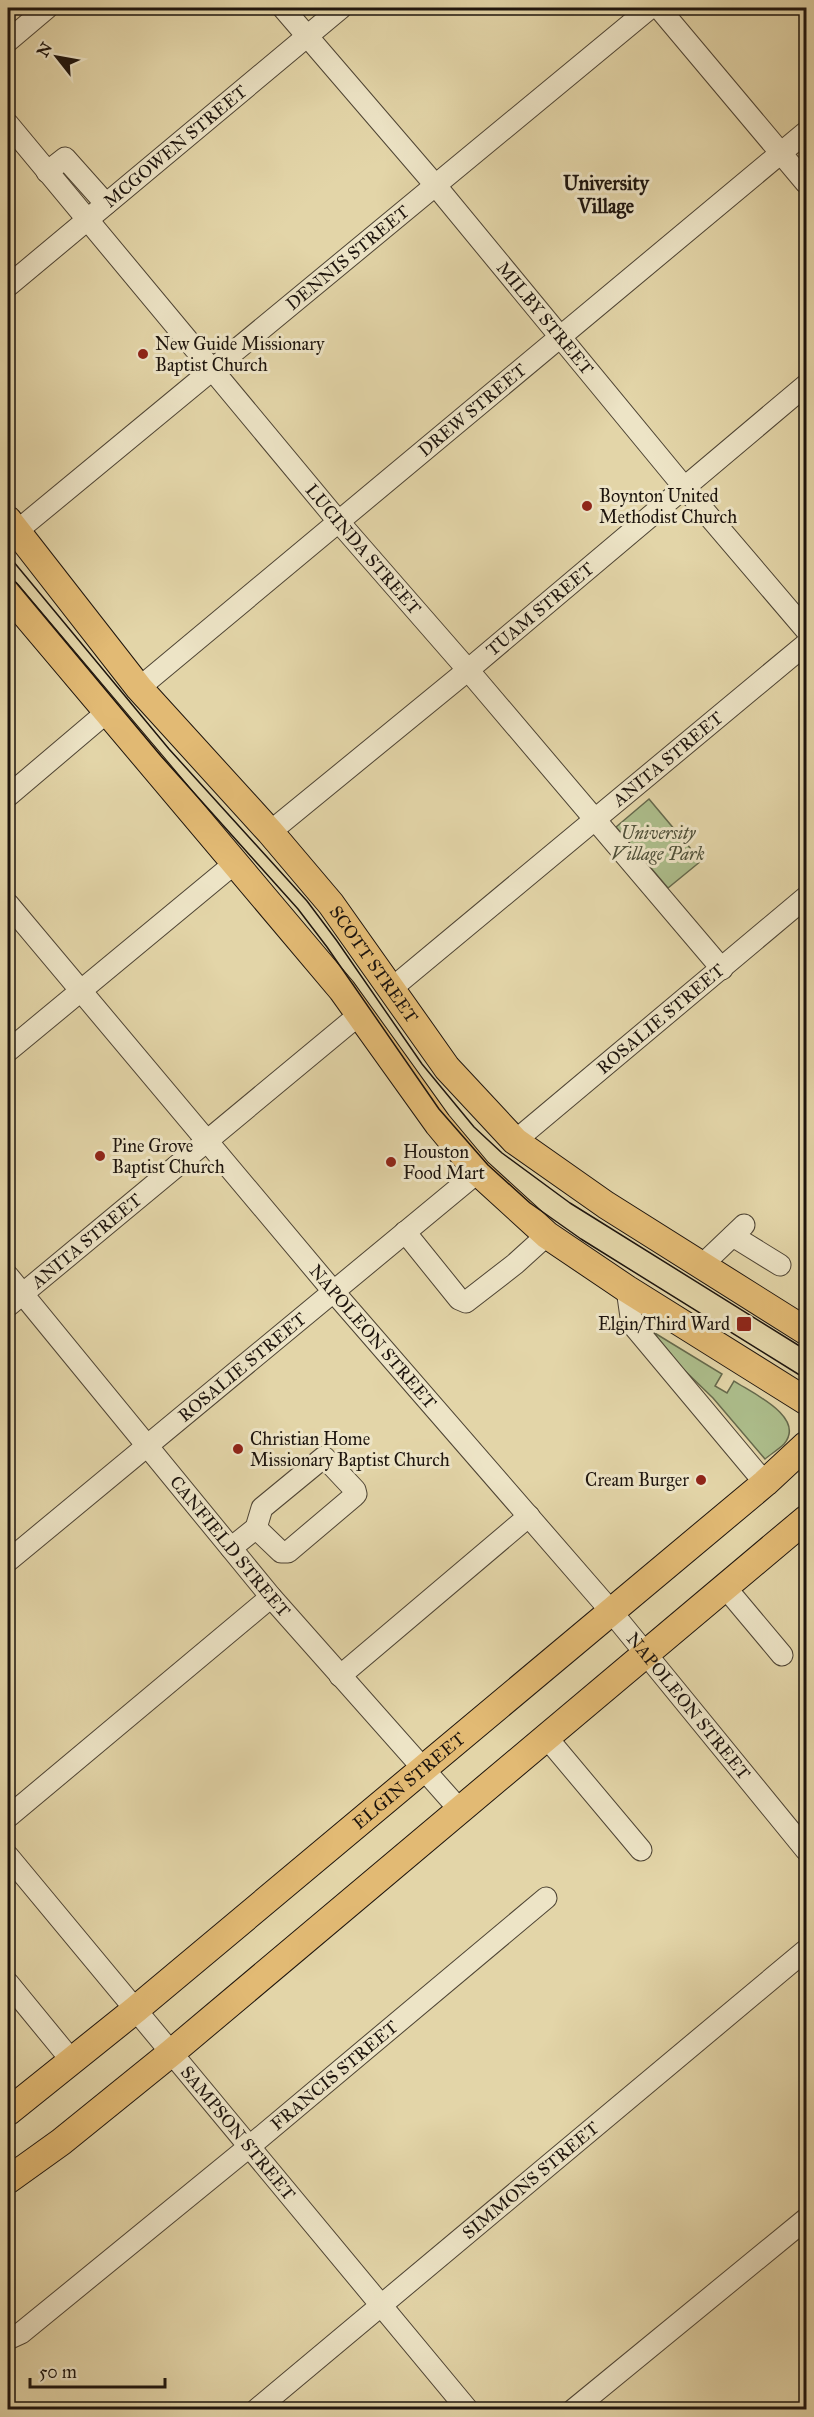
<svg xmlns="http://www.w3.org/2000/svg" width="814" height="2417" viewBox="0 0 814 2417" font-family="'IM FELL Great Primer',serif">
  <rect width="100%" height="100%" fill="#e3d5a8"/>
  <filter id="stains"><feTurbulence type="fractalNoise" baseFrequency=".00333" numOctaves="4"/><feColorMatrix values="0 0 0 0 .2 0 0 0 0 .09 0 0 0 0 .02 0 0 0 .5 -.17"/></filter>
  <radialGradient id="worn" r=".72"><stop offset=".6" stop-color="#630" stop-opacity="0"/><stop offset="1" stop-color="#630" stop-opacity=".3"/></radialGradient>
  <g fill="#adbe8c" stroke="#65694c" stroke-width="1.5">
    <polygon points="649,799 701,861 668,888 616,827"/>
    <path d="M653,1332L722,1374L715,1386L727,1393L734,1381C750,1392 807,1417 784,1444C779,1449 771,1454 765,1459L713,1398L681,1367Z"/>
  </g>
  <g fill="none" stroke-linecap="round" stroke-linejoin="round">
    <g stroke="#4e4434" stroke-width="23">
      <g id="minor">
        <path id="s1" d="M283,8L436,186L684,487L806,630"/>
        <polyline points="659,8 806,183"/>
        <polyline points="8,41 47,8"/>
        <path id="s2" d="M8,124L338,521L468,670L722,969"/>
        <polyline points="47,172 65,158 106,204"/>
        <path id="s3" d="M8,286L341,8"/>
        <path id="s4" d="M17,531L650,8"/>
        <path id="s5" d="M139,688L806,132"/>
        <polyline points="8,796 107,712"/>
        <path id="s6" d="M270,832L468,670L806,385"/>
        <path id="s7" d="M8,904L333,1291L610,1610L806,1850"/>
        <path id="s8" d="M391,989L806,644"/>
        <polyline points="8,1051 235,863"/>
        <path id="s9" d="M515,1141L806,897"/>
        <polyline points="405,1232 459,1299 466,1302 515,1264 547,1235"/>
        <polyline points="733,1236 780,1265"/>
        <polyline points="701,1266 744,1225"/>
        <path id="s10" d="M8,1276L271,1597L459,1809"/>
        <polyline points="627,1289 632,1324 765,1483"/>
        <path id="s11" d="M8,1306L360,1014"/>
        <polyline points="231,1548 256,1528 262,1508 324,1457 355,1490 356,1494 353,1497 288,1552 281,1552 256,1528"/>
        <path id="s12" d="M8,1561L478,1172"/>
        <polyline points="725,1587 782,1655"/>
        <polyline points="340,1676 529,1516"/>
        <polyline points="547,1738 641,1850"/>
        <polyline points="8,1817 271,1597"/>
        <path id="s13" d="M8,1856L468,2410"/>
        <polyline points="8,1983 72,2061"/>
        <path id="s14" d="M8,2339L21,2333L250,2146L546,1898"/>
        <path id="s15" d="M256,2410L806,1950"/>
        <polyline points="573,2410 806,2219"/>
      </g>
    </g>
    <g stroke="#1d140d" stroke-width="29">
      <g id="major">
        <path id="s16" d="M8,520L139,688L270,832L331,904L447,1068L515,1141L606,1205L806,1331"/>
        <polyline points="8,594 342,990 438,1124 478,1172 547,1235 627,1289 806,1401"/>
        <path id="s17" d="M8,2112L135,2010L765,1483L806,1445"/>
        <polyline points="8,2180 61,2142 171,2053 806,1519"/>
      </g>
    </g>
    <use href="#minor" stroke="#ede4c6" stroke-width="21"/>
    <use href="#major" stroke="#e2ba74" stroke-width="27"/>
    <g stroke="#1d140d" stroke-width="1.5">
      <polyline points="8,555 169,749 307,901 337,941 422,1064 474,1127 502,1153 570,1203 806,1350"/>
      <polyline points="8,573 161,756 298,909 327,947 439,1109 488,1165 530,1203 581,1239 806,1379"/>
    </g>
  </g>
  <g fill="#8f2418" stroke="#ede4c6" stroke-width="2">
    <circle cx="143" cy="354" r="6"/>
    <circle cx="587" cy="506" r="6"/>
    <circle cx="100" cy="1156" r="6"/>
    <circle cx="391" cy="1162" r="6"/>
    <rect x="736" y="1316" width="16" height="16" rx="3"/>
    <circle cx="238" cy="1449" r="6"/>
    <circle cx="701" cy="1480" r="6"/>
  </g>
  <g text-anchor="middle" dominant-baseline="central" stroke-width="6" stroke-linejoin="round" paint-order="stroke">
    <g font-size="18" fill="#1d140d" stroke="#ede4c6">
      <text stroke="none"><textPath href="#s3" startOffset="218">MCGOWEN STREET</textPath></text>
      <text stroke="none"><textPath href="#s4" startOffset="429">DENNIS STREET</textPath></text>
      <text stroke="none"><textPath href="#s1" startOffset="406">MILBY STREET</textPath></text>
      <text stroke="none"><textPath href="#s5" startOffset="434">DREW STREET</textPath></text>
      <text stroke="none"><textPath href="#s2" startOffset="554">LUCINDA STREET</textPath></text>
      <text stroke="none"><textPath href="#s6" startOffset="350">TUAM STREET</textPath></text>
      <text stroke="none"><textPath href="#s8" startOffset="360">ANITA STREET</textPath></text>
      <text stroke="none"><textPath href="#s16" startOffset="576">SCOTT STREET</textPath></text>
      <text stroke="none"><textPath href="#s9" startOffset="190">ROSALIE STREET</textPath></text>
      <text stroke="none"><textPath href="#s11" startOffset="102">ANITA STREET</textPath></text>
      <text stroke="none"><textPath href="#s7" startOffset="566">NAPOLEON STREET</textPath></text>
      <text stroke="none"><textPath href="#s12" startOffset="304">ROSALIE STREET</textPath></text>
      <text stroke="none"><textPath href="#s10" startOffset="350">CANFIELD STREET</textPath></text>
      <text stroke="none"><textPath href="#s7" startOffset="1052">NAPOLEON STREET</textPath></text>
      <text stroke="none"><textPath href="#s17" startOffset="520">ELGIN STREET</textPath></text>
      <text stroke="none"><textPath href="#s14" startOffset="420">FRANCIS STREET</textPath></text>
      <text stroke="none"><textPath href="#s13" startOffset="360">SAMPSON STREET</textPath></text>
      <text stroke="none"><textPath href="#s15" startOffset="358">SIMMONS STREET</textPath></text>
    </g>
    <g font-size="18" fill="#1d140d" stroke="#ede4c6" text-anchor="start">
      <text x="155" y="344">New Guide Missionary<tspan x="155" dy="21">Baptist Church</tspan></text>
      <text x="599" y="496">Boynton United<tspan x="599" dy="21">Methodist Church</tspan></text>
      <text x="112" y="1146">Pine Grove<tspan x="112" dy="21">Baptist Church</tspan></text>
      <text x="403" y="1152">Houston<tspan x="403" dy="21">Food Mart</tspan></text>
      <text x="730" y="1324" text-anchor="end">Elgin/Third Ward</text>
      <text x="250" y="1439">Christian Home<tspan x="250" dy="21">Missionary Baptist Church</tspan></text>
      <text x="689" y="1480" text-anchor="end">Cream Burger</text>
    </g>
    <g font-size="18" font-style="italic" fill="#4f5039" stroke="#ede4c6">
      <text x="658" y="833">University<tspan x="658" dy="21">Village Park</tspan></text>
    </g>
    <g font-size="20" font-weight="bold" fill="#1d140d" stroke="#ede4c6">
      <text x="606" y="183">University<tspan x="606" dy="23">Village</tspan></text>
    </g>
  </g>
  <rect width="814" height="2417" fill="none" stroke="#e3d5a8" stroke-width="30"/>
  <rect x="9" y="9" width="796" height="2399" fill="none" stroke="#1d140d" stroke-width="3"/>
  <rect x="15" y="15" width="784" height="2387" fill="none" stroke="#1d140d" stroke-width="1.5"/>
  <g transform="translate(57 57) rotate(301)" stroke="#ede4c6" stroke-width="4.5" paint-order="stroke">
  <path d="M0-4.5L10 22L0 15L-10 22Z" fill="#1d140d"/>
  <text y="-9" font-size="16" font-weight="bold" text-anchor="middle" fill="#1d140d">N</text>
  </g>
  <path d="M30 2378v9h135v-9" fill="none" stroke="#1d140d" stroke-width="3"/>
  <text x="39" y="2378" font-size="18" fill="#1d140d" stroke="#ede4c6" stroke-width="4.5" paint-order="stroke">50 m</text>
  <rect width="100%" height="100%" filter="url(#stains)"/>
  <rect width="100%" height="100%" fill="url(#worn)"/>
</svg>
